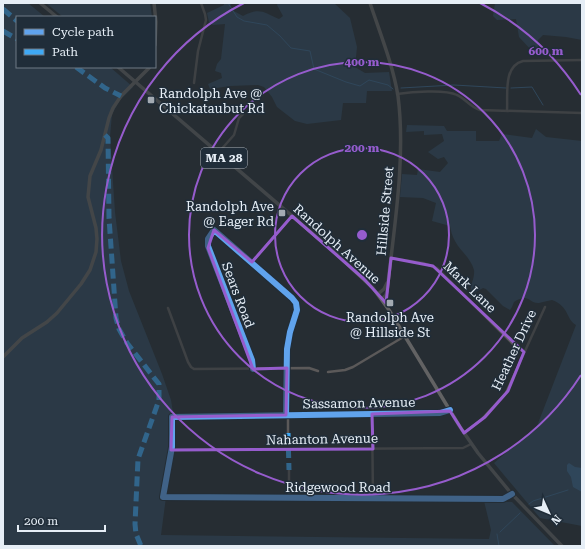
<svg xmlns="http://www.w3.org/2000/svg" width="585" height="549" viewBox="0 0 585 549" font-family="'Roboto Serif',serif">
  <rect width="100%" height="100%" fill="#262d33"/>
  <g fill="#31485d">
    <polygon points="3,3 28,3 45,17 17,17 17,67 110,67 133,87 120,100 112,114 110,137 115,212 121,261 129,291 162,374 171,400 174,419 174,436 161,535 489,539 491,530 484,501 512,502 555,546 3,546"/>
    <polygon points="46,3 150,3 152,17 63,17"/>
    <path d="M224,3H231L230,9L243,16C260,7 263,12 279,19L283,16L277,5L278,3H334L350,18L357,47L355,67L365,73L389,72L392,91H367L366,103H343L341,120L307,124L295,121L277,107L272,97L264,87L258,85L230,86L210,89L208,84L222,78L221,73L215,71L217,64L221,59L225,24L213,25L209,22L207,13L224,5Z"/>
    <polygon points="495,3 582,3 582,40 566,37 543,35 538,40 538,51 532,51 519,37 516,19 497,20 493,16"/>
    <path d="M407,125L444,126L447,131H476V141H499L502,134L532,138L536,129L546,137L582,141V526L540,518L494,463L537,426L576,325C565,318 570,307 552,300C547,301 543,302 539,303C529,304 529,292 514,302L512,307L510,310L503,306L486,289L483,288L474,293L471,291C470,284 475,278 474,270C471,258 460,251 455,241C452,236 451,231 450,226L432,221L436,203L423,198L400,197L402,174L417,175L418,169L440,172L448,163L444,157L438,159L428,152L444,141L442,134L424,135V131L406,132Z"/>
  </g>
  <polygon fill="#3b658b" points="569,463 575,467 582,468 582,492 573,487 571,477 567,471 567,465"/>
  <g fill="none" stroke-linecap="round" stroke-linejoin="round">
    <g stroke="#3b658b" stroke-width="1">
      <polyline points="228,3 237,17 244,21 267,25 280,36 291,48 310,51 314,69 346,82 360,86 369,80 388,85 393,89"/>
      <polyline points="401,88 454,85 506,88"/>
      <polyline points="511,88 532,87 543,105"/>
      <polyline points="529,504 533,501 568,490"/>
      <polyline points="500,532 520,513"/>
      <polyline points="497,534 499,546"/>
    </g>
    <g stroke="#5b5959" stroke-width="2.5">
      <polyline points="194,83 198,51 206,20 205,14 201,3"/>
      <path d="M397,94C411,92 445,89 457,95C466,99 470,107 480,110L582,113"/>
      <path d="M507,111C508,94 503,66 523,61L582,60"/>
      <polyline points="218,153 234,135 239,118 243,114"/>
      <polyline points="391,258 423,263 437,268 516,347 524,352"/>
      <polyline points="252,262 292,216"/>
      <polyline points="168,308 188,362 191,367 194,369 309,368 318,371"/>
      <polyline points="253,369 252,360 208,246 208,239 214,230 292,298 296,303 297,310 290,332 287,349 286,415"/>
      <polyline points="328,372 345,370 353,367 405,336"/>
      <polyline points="450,410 440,413 172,417 172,447 163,497 503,499 512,494"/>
      <polyline points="372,414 373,498"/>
      <polyline points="288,415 288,433"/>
      <polyline points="464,433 481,420 506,393 545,307"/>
      <polyline points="171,450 463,448 471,444"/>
      <polyline points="289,470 289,498"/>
    </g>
    <g stroke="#666463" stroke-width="3.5">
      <polyline points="154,3 156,22 155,45"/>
      <path d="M370,3C380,33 393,65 398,96C406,158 394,229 387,291L386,295L382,299"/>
      <polyline points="378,294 384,289 387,283"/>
      <polyline points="3,357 22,338 47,322 57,313 81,284 90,270 96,252 97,239 96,228 88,197 90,176 101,150 109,118 113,108 121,96 150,67"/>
    </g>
    <g stroke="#626263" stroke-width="3.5">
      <polyline points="40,3 57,17"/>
      <polyline points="118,67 333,251 373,288 389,310 460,427 478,453 510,492 562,546"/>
    </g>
    <g stroke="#3fa9f5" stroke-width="5" stroke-dasharray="10 5" stroke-linecap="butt">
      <polyline points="3,9 17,21"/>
      <polyline points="3,31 17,39"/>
      <polyline points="76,67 105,88 121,96"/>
      <polyline points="105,135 108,138 109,218 116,318 119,329 127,343 155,379 159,384 159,400 138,459 135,524 136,534 141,546"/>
      <polyline points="288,433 289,470"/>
    </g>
    <g stroke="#202d39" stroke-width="8">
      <g id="cycleway">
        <polyline points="253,369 252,360 208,246 208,239 214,230 292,298 296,303 297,310 290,332 287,349 286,415"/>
        <polyline points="450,410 440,413 172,417 172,447 163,497 503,499 512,494"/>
      </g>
    </g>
    <use href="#cycleway" stroke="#60a3ed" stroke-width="6"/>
  </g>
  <path d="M0 0H585V549H0ZM292,216L364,279L386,303L391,258L433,266L524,352L508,391L485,417L464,433L450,411L372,414L373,449L171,450L172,417L286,415L287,368L253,369L208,248L214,230L252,262Z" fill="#262d33" fill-opacity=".55" fill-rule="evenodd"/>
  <path fill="none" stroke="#965ccd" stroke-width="3" stroke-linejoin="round" d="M292,216L364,279L386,303L391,258L433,266L524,352L508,391L485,417L464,433L450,411L372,414L373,449L171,450L172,417L286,415L287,368L253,369L208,248L214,230L252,262Z"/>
  <g fill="none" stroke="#965ccd" stroke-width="2">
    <circle cx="362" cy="235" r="87"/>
    <circle cx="362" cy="235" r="173"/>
    <path d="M581 375A260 260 0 1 1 244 3M480 3A260 260 0 0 1 581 95"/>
  </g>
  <g fill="#a3aab2" stroke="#202d39" stroke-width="1.5">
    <rect x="147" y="96" width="8" height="8" rx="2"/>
    <rect x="278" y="209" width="8" height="8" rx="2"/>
    <rect x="386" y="299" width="8" height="8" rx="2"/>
  </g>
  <g text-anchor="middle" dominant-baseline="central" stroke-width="3" stroke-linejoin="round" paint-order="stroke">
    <rect fill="#202d39" stroke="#abb4bd" stroke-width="1" x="201" y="148" width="46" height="20" rx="3"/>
    <g font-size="12" font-weight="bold" fill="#e6eef6">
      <text x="224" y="158">MA 28</text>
    </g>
    <g font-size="13" fill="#e6eef6" stroke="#202d39" text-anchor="start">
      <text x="159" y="93">Randolph Ave @<tspan x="159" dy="15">Chickataubut Rd</tspan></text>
      <text x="274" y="206" text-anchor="end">Randolph Ave<tspan x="274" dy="15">@ Eager Rd</tspan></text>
      <text x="390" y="317" text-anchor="middle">Randolph Ave<tspan x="390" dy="15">@ Hillside St</tspan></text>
    </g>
    <g font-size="13" fill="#e6eef6" stroke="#202d39">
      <text transform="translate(385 211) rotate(-85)">Hillside Street</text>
      <text transform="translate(337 244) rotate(42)">Randolph Avenue</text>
      <text transform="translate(470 287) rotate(44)">Mark Lane</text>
      <text transform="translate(238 295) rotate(69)">Sears Road</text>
      <text transform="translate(514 350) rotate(-65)">Heather Drive</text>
      <text transform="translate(359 403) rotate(-1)">Sassamon Avenue</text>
      <text transform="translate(322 439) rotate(-1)">Nahanton Avenue</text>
      <text x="338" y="487">Ridgewood Road</text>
    </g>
  </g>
  <circle cx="362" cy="235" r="6" fill="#965ccd" stroke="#202d39" stroke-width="2"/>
  <g font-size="12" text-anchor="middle" font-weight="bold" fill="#965ccd" stroke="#202d39" stroke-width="3" stroke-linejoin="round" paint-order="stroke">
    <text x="546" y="55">600 m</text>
    <text x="362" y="66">400 m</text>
    <text x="362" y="152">200 m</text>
  </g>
  <rect width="585" height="549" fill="none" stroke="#e6eef6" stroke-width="8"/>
  <rect x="16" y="16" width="140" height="52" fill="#202d39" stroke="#6f7a85"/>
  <rect x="24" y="29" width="20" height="6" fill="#60a3ed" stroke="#6f7a85"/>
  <text x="52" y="36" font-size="12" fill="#e6eef6">Cycle path</text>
  <rect x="24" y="49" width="20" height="6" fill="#3fa9f5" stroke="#6f7a85"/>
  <text x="52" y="56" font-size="12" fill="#e6eef6">Path</text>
  <g transform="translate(549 513) rotate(134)" stroke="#202d39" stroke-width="3" paint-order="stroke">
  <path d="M0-3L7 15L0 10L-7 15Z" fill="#e6eef6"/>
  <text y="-6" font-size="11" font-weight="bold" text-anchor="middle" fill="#e6eef6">N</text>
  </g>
  <path d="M18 525v6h87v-6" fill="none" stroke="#e6eef6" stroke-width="2"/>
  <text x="24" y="525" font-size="12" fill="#e6eef6" stroke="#202d39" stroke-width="3" paint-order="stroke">200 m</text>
</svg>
